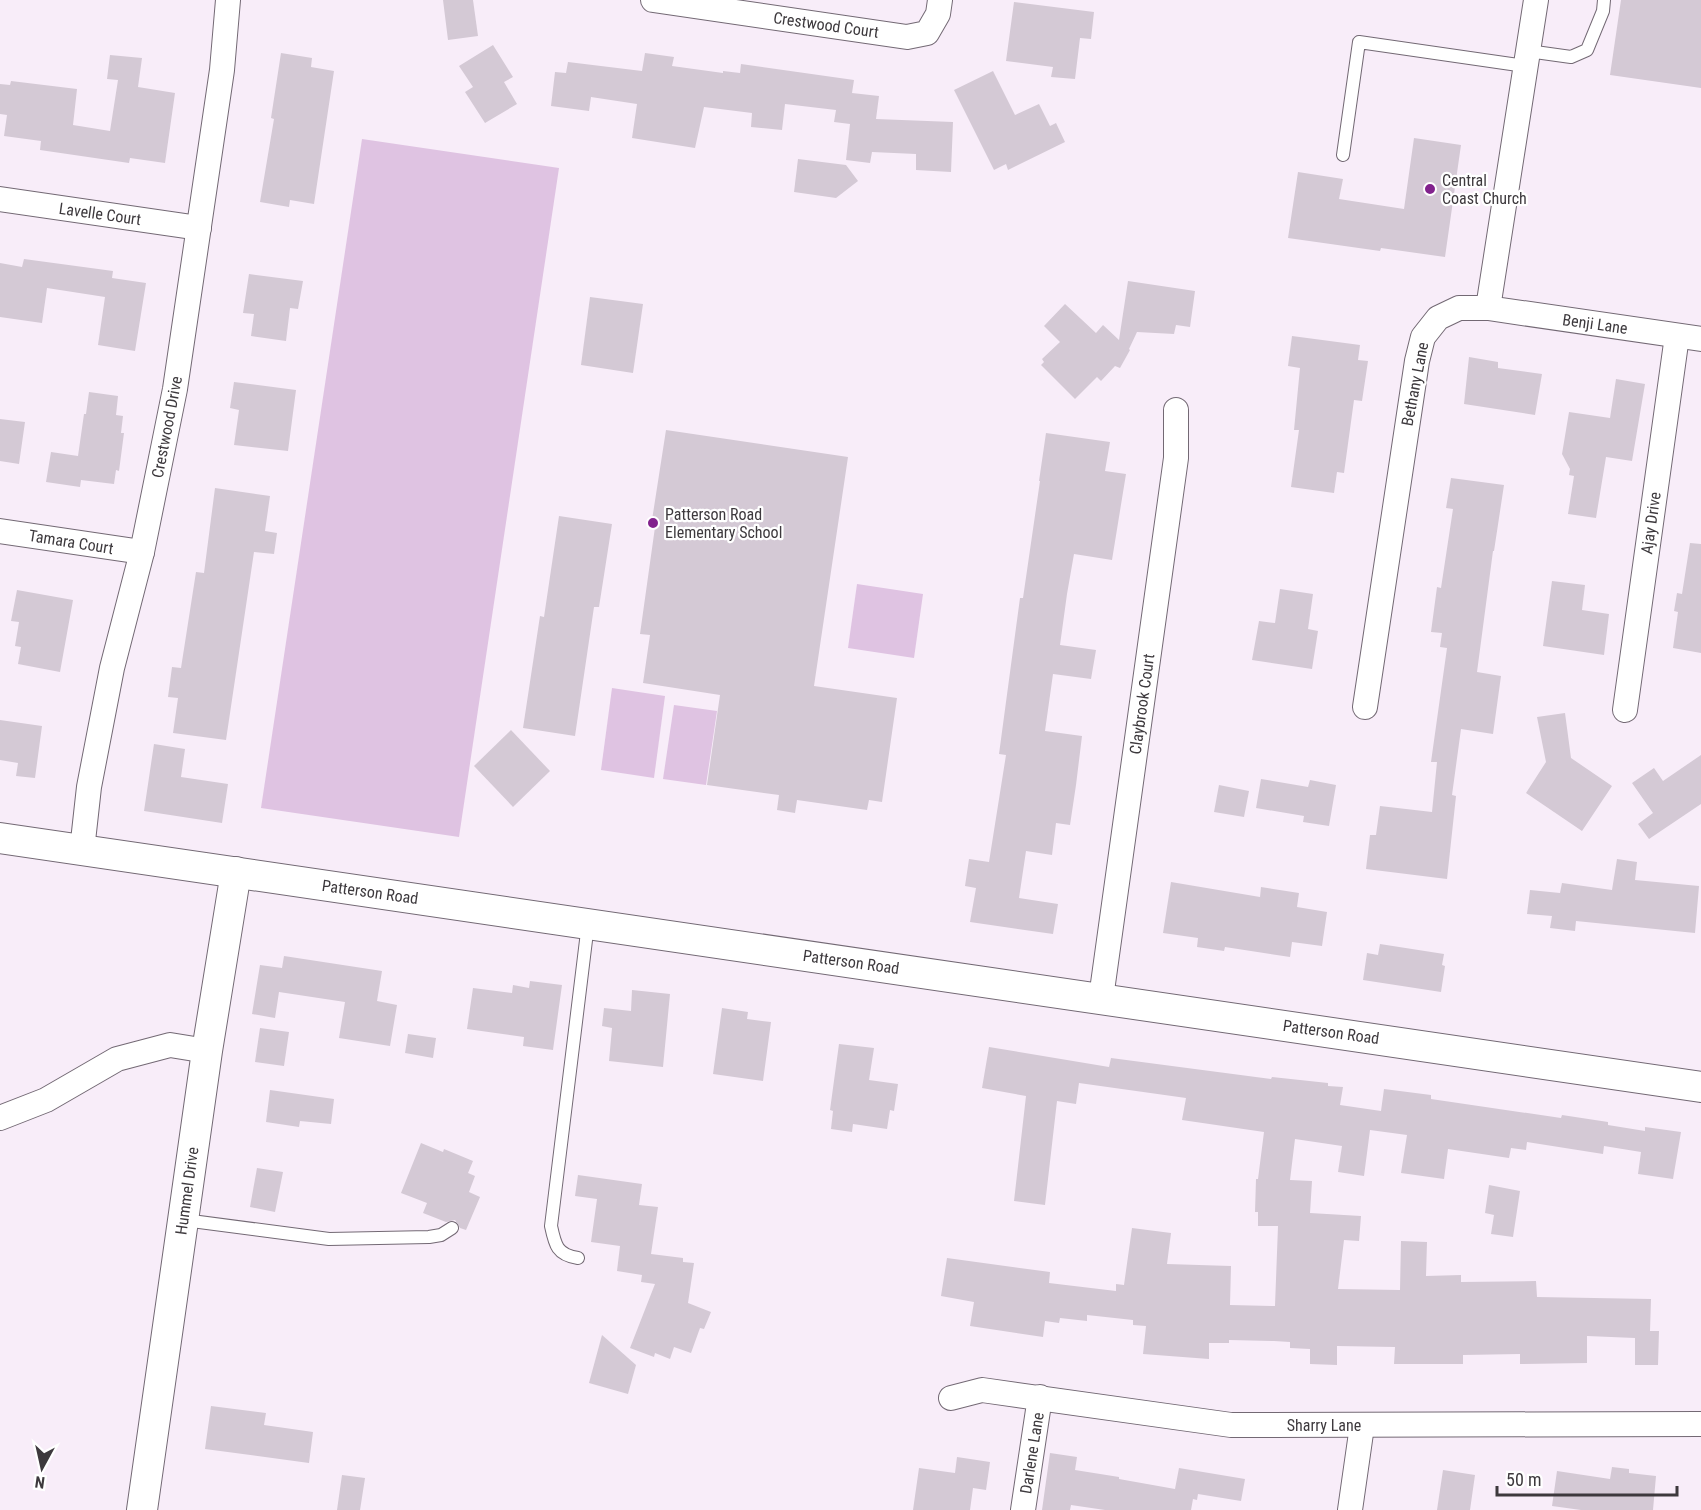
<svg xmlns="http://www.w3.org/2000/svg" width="1701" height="1510" viewBox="0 0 1701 1510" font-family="'Roboto Condensed',sans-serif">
  <rect width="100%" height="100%" fill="#f8edf9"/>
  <g fill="#dfc3e2">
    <polygon points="362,139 559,168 459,837 261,808"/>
    <polygon points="857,584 923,594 914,658 848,648"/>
    <polygon points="612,688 665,696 654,778 601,770"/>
    <polygon points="674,705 717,711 706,785 663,779"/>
  </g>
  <g fill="#d4c9d5">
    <polygon points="443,0 473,0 478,36 448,40"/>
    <polygon points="1621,0 1701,0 1701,88 1610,75"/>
    <polygon points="1014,2 1094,12 1091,39 1080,38 1075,79 1051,77 1053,67 1006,61"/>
    <polygon points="493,45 513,77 504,82 517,104 485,123 465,92 473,87 459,66"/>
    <polygon points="281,53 312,58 311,67 334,71 314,204 290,200 289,207 260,202 274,119 271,118"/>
    <polygon points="645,53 674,57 672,66 723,73 723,71 740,73 741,64 854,80 852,93 879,96 876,119 953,122 951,172 916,170 916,154 872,152 870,163 846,160 850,124 834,122 836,110 785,104 782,130 751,127 752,113 704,107 695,148 632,138 637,104 591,97 589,111 551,106 555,72 566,73 568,62 642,71"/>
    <polygon points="110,55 142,58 138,87 175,93 165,163 130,158 129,163 40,150 41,141 4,136 7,115 0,114 0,84 10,85 11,81 77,89 73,125 110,131 118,80 107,79"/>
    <polygon points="993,71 1015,115 1039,104 1050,126 1056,123 1065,142 1008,170 1006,164 994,170 954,90"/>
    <polygon points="1414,138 1461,145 1445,257 1381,248 1380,251 1288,238 1298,172 1343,179 1339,199 1404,209"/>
    <polygon points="798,159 846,165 858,181 836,198 794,192"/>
    <polygon points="24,259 113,271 112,278 146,283 135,351 98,345 105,297 47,288 42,323 0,317 0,263 22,267"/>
    <polygon points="249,274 303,281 298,309 290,308 286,341 251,336 254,314 243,313"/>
    <polygon points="1128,281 1195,291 1190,327 1176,325 1174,334 1137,332 1129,349 1130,350 1120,368 1115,366 1101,381 1097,377 1075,399 1041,365 1044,362 1042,359 1060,342 1044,326 1065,304 1096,333 1103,325 1119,340"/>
    <polygon points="590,297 643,304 633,373 581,365"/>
    <polygon points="1292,336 1360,345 1358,360 1368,361 1362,401 1354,400 1344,473 1337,472 1334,493 1291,487 1299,430 1294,430 1300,368 1288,366"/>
    <polygon points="1469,357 1498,362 1498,368 1542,374 1535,415 1464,404"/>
    <polygon points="1616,379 1645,384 1632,461 1606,457 1596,518 1568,514 1574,476 1569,475 1570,469 1562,454 1569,412 1610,418"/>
    <polygon points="234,382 296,390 288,451 234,445 239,410 230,408"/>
    <polygon points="89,392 118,396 116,415 123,416 121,433 124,433 119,471 116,470 114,484 81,480 80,487 46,482 51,452 78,456 84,414 86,414"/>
    <polygon points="0,419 25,422 19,464 0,461"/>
    <polygon points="666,430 848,457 814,686 897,698 882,802 869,800 867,810 797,800 795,813 777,810 779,795 707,785 720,695 643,683 650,635 640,634 656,520 652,520"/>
    <polygon points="1046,433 1110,442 1105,471 1126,474 1112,560 1074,554 1067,594 1060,645 1096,650 1091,679 1053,674 1045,731 1082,736 1076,785 1070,825 1056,823 1052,855 1026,851 1019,898 1058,904 1053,934 970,922 976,888 965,886 969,859 989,862 1006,755 999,754 1020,598 1023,598 1040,481 1039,481"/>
    <polygon points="1451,478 1504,485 1494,551 1493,551 1477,672 1501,676 1493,734 1461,729 1452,795 1456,796 1447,879 1366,869 1370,835 1376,835 1380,806 1432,812 1437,762 1431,762 1447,648 1440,647 1442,633 1431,632 1437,587 1441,588 1453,509 1446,508"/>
    <polygon points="215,488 270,496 265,531 277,533 274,554 254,552 226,740 173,733 178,698 168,697 172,667 181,668 196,572 204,573"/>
    <polygon points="559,516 612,524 599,607 594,607 575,736 523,728 540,616 544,617"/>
    <polygon points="1690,543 1701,544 1701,653 1673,648 1678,612 1674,611 1677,593 1682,594"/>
    <polygon points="1552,581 1585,585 1582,610 1609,614 1604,655 1543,646"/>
    <polygon points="1280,589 1313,594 1308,629 1318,631 1312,669 1252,660 1259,621 1275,623"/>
    <polygon points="17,590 73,600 60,672 18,664 21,647 15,646 19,622 11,621"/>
    <polygon points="1565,713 1571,758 1612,786 1582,831 1526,793 1546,762 1537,717"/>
    <polygon points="0,720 42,726 35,778 16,776 18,763 0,760"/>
    <polygon points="511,730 550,771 513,807 474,766"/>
    <polygon points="154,744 185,749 181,777 228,784 222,823 144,811"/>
    <polygon points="1701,755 1701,804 1649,839 1638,824 1653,813 1632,783 1654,768 1663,781"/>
    <polygon points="1261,779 1308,787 1310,780 1336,785 1329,826 1303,822 1304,816 1256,808"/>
    <polygon points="1219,785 1249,791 1244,817 1214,812"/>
    <polygon points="1617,859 1637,862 1635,880 1699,886 1695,933 1576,921 1575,931 1550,928 1552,916 1527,914 1530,890 1560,893 1562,883 1612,890"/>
    <polygon points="1171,882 1260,897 1261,887 1299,893 1297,907 1327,912 1322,946 1292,942 1290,957 1225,947 1224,951 1197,947 1198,938 1163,933"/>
    <polygon points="1380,944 1444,954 1442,965 1445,966 1441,992 1363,980 1367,953 1378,955"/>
    <polygon points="284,956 382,971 377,1001 397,1005 390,1046 339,1038 345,1002 279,992 275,1018 252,1014 260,965 282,968"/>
    <polygon points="530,981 562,985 553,1050 523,1046 524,1037 467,1029 473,988 512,993 513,985 529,988"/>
    <polygon points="632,990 670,994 663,1067 609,1061 612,1028 602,1026 604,1008 631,1011"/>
    <polygon points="722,1008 748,1012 747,1019 771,1022 763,1081 713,1074"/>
    <polygon points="260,1028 289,1032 284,1066 255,1062"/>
    <polygon points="408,1034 436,1038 433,1058 405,1053"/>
    <polygon points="839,1044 874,1048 869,1080 898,1084 894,1111 890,1110 887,1129 853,1124 852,1132 831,1129 833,1111 830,1110"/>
    <polygon points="989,1047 1109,1067 1111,1058 1271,1079 1272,1077 1328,1083 1328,1086 1343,1087 1340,1105 1381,1111 1384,1089 1431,1095 1431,1099 1561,1118 1562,1115 1608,1122 1608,1125 1645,1131 1645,1127 1681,1132 1673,1179 1638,1174 1641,1152 1604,1146 1603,1154 1527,1142 1526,1150 1511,1148 1509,1158 1448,1149 1444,1179 1401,1173 1407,1135 1370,1130 1364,1176 1338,1172 1342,1146 1295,1139 1290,1180 1312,1181 1310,1213 1361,1216 1359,1241 1344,1240 1338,1289 1400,1290 1401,1241 1427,1242 1426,1276 1461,1275 1461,1282 1536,1281 1537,1297 1651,1299 1650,1331 1659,1331 1658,1365 1635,1365 1635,1338 1587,1336 1587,1363 1520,1364 1520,1354 1463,1355 1463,1364 1394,1364 1395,1347 1337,1346 1337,1365 1310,1364 1310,1349 1290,1348 1290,1342 1274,1341 1229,1340 1229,1343 1209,1343 1209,1359 1143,1354 1146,1326 1133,1325 1133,1320 1087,1315 1087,1321 1060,1318 1059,1323 1045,1321 1043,1337 970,1326 974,1302 941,1296 947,1258 1050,1272 1049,1283 1116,1291 1116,1284 1124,1285 1132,1228 1171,1233 1167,1264 1231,1266 1230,1305 1275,1306 1278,1226 1258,1226 1258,1212 1255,1212 1256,1179 1258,1179 1264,1132 1182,1120 1186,1098 1079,1083 1076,1104 1057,1101 1045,1205 1014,1201 1026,1096 982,1088"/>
    <polygon points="270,1090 334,1099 331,1124 300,1121 299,1127 266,1122"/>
    <polygon points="421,1143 443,1152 444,1149 473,1161 468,1173 475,1176 469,1192 480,1197 466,1230 460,1228 455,1220 446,1222 423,1213 427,1203 401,1193"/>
    <polygon points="257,1168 283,1172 275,1212 250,1207"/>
    <polygon points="578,1175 642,1184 639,1205 658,1207 651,1254 683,1258 683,1262 694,1263 688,1303 711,1312 704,1329 700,1328 691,1353 674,1347 670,1359 655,1353 654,1357 630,1348 655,1284 641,1282 642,1275 617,1271 620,1246 591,1242 597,1199 575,1196"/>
    <polygon points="1489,1185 1520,1191 1513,1237 1491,1234 1494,1215 1485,1213"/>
    <polygon points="602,1335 636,1365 628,1394 589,1383"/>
    <polygon points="211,1406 266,1413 264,1425 313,1432 309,1463 205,1449"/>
    <polygon points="1050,1453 1077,1457 1075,1470 1119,1477 1119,1479 1175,1489 1179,1468 1245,1479 1241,1501 1198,1494 1197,1500 1193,1499 1191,1510 1105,1510 1071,1505 1070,1510 1042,1510"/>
    <polygon points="957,1457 990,1462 986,1490 973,1488 970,1510 913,1510 919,1468 955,1473"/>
    <polygon points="1612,1467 1629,1469 1629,1473 1656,1476 1653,1510 1581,1510 1552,1506 1557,1471 1610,1479"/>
    <polygon points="1443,1470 1475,1475 1470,1510 1437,1510"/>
    <polygon points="342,1475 365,1478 360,1510 337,1510"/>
  </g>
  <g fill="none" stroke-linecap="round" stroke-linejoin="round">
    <g stroke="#736974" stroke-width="14">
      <g id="service">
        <polyline points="1528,51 1571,57 1587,50 1603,11 1604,0"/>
        <polyline points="1343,155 1359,42 1525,66"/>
        <polyline points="184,1220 329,1239 429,1237 441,1235 452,1228"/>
        <path d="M578,1258C557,1255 555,1245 551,1226L588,924"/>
      </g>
    </g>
    <g stroke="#736974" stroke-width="26">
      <g id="minor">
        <polyline points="653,0 907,37 927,33 938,14 940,0"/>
        <polyline points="0,199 199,228"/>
        <polyline points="1488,308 1536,0"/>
        <polyline points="0,531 142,552"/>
        <polyline points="1365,707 1417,361 1423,337 1438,318 1459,308 1488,308 1701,339"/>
        <polyline points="1625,710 1677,336"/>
        <polyline points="82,850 89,787 112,668 142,552 175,389 222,70 228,0"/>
        <polyline points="1101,998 1176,458 1176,410"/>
        <polyline points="0,1118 46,1100 117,1059 170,1045 207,1051"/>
        <polyline points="951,1398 982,1390 1231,1425 1701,1424"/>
        <polyline points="1023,1510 1040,1397"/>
        <polyline points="1350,1510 1362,1426"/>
      </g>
    </g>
    <g stroke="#736974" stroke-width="32">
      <g id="tertiary">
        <polyline points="0,838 1701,1087"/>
        <polyline points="142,1510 207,1051 236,872"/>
      </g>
    </g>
    <use href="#service" stroke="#fff" stroke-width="12"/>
    <use href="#minor" stroke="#fff" stroke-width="24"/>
    <use href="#tertiary" stroke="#fff" stroke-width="30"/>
  </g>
  <g fill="#82228d" stroke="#fff" stroke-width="2">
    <circle cx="1430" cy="189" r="6"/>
    <circle cx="653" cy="523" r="6"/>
  </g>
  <g text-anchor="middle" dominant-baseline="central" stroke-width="4.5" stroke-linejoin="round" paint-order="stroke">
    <g font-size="16" fill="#3d393d" stroke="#fff">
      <text transform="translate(826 25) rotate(8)">Crestwood Court</text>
      <text transform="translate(100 214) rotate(8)">Lavelle Court</text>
      <text transform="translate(1595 324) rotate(8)">Benji Lane</text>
      <text transform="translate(1415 384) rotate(-79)">Bethany Lane</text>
      <text transform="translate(167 427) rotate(-79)">Crestwood Drive</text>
      <text transform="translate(1651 523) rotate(-82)">Ajay Drive</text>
      <text transform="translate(71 542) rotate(9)">Tamara Court</text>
      <text transform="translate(1142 704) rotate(-82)">Claybrook Court</text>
      <text transform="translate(370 892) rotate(8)">Patterson Road</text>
      <text transform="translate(851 962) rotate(8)">Patterson Road</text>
      <text transform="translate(1331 1032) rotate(8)">Patterson Road</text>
      <text transform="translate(187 1191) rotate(-82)">Hummel Drive</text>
      <text x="1324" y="1425">Sharry Lane</text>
      <text transform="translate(1032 1453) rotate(-81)">Darlene Lane</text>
    </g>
    <g font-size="16" fill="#3d393d" stroke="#fff" text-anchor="start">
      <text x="1442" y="180">Central<tspan x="1442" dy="18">Coast Church</tspan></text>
      <text x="665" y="514">Patterson Road<tspan x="665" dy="18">Elementary School</tspan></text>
    </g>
  </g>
  <g transform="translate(42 1468) rotate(188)" stroke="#ffffff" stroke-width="4.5" paint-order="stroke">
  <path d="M0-4.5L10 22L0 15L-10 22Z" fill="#3d393d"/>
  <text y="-9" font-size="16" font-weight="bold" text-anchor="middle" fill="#3d393d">N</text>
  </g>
  <path d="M1497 1486v9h180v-9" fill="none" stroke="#3d393d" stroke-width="3"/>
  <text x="1506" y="1486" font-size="18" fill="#3d393d" stroke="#ffffff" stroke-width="4.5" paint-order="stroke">50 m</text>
</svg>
